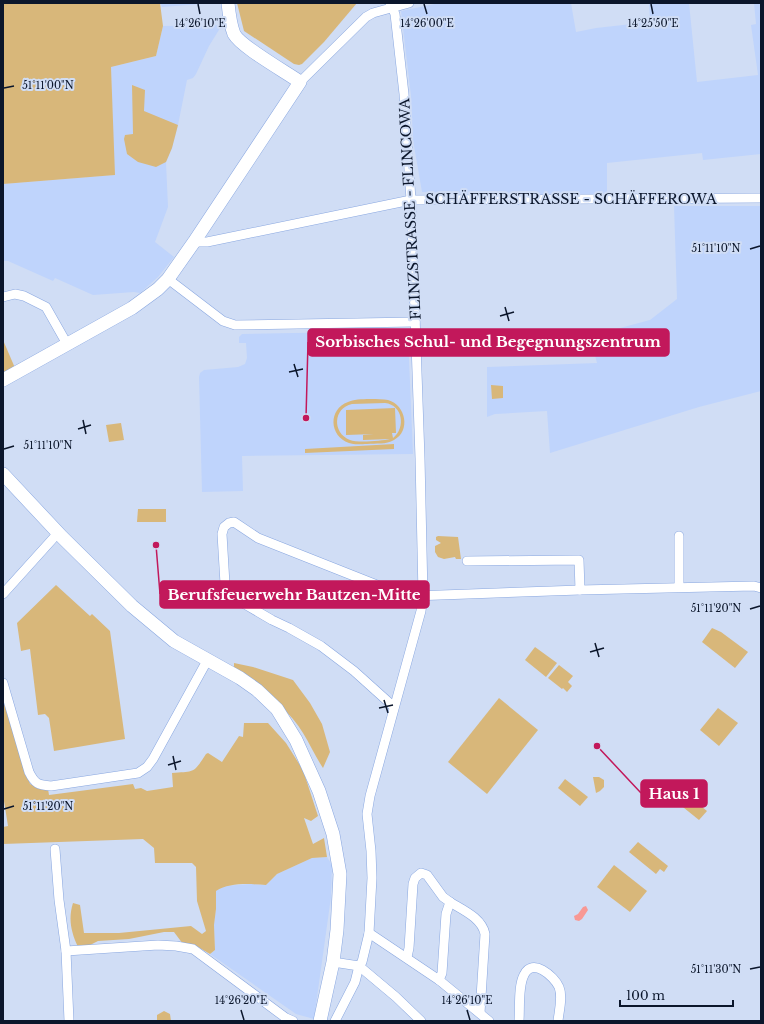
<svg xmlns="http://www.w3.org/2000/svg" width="764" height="1024" viewBox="0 0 764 1024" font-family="'Libre Baskerville',serif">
  <rect width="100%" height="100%" fill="#d0ddf5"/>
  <g fill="#bfd4fc">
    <polygon points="160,3 214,3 162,7"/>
    <polygon points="439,3 571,3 576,32 596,28 650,22 649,3 689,3 697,82 758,75 751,25 756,24 754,3 761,3 761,154 703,160 702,153 607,163 607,197 422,192 413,140 411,96 401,11"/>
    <polygon points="222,25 209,46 196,74 193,78 187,80 178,125 172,148 166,162 168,207 155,242 174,257 158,277 140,293 134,292 93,295 55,278 53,281 8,261 3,261 3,184 114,175 111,67 156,56 163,26"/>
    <polygon points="674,206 761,206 761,391 699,407 550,453 547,411 495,414 487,417 487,367 597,363 590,336 650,320 677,299"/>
    <polygon points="400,331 406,332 408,335 413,454 242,456 243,491 202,492 199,377 200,373 204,370 238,367 245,364 247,358 246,343 239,343 239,337 242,334"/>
    <polygon points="327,857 332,865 331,897 314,1019 296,1014 210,954 215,950 214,925 216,909 216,891 223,886 251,884 266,885 277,874 312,858"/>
  </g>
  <g fill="#d8b77a" fill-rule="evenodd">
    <polygon points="3,3 160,3 163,26 156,56 111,67 115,175 3,184"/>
    <polygon points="237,3 357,3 324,42 302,64 299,65 294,64 244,31"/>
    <polygon points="132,85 145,90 144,111 178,125 172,148 166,162 156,167 138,162 127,154 124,139 125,135 133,134"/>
    <polygon points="3,340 15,368 3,374"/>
    <polygon points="491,385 503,386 503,398 492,399"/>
    <path d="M388,400C406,405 411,431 394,440C386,445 376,443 367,444C362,444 354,445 349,443C329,436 328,409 348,402C357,398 378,399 388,400ZM385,403C403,405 406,428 393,438L392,433H396L395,408L346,410V435L374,434L363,435V440L390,439C382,441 357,443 350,440C332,433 333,408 352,404Z"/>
    <polygon points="121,423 124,440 109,442 106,425"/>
    <polygon points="394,444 394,449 305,453 305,449"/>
    <polygon points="138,509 166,509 166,522 137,522"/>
    <polygon points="438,536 458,537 461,559 456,559 455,557 444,559 438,557 435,552 435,546 441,543 436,540 436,537"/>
    <polygon points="56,585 90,616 92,614 110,631 125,739 54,751 49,718 45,714 38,715 30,649 21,651 17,623"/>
    <polygon points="712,628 721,632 748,652 735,668 702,642"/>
    <polygon points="535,647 557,663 546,677 525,660"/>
    <path d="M234,663L253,667L293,680L310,703L322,724L330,752L323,768C315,756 310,744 303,733C287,706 259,689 234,670Z"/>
    <polygon points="559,665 573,676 568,682 572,686 567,692 563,688 562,689 548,678"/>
    <path d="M3,689L30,784L39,788L48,789L49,795L133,784L135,789L141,788L147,791L173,787L172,773C195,771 193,774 206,754L208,753L222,762L239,736L243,737L244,723H268L286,743L303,770L318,816L311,821L304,818L313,844L324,838L327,857L312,858L277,874L266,885C250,884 230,882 216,891V909L214,925L215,950L210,954L198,947L183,944L174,932H164L129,939L98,941L92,944L88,948L78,947C71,932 68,919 73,903L80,905L84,933H119L191,926L202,934L206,931L197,901L196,867L192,863H155L154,848L143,839L3,844V827L8,826L3,795Z"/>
    <polygon points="499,698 538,730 487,794 448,762"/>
    <polygon points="718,708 738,723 719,746 700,730"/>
    <polygon points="593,777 599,777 604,780 604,787 600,791 596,793"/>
    <polygon points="565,779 588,797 580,806 558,788"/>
    <polygon points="671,782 707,811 699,820 663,791"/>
    <polygon points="638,842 668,866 664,872 660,869 656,874 629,852"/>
    <polygon points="614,865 647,891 630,912 597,887"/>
    <polygon points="164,1011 170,1014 171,1021 157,1021 157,1015"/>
  </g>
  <polygon fill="#f89894" points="586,906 588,910 582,919 579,921 575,920 574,916 578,914 583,907"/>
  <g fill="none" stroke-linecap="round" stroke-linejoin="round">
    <g stroke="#89a7e0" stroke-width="10">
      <g id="street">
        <polyline points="300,82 366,17 373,13 409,3"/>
        <polyline points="194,242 207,242 411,200 761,198"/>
        <polyline points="168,279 223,321 235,325 415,322"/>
        <polyline points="3,297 15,294 24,296 46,307 67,344"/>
        <polyline points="467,561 579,560 580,590"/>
        <polyline points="679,587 679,536"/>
        <polyline points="3,594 58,533"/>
        <path d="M3,683L29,772C35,784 38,785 51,786L138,773L147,767L153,759L208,659"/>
        <polyline points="394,707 354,671 321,646 289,628 272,620 243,603 230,594 225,584 222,534 224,527 229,523 234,522 258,538 397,593 413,596 580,590 754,586 761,588"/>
        <polyline points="55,849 59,900 66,951 69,1021"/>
        <path d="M450,902C463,910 482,918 485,934L480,1013"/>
        <polyline points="369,933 439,980 489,1021"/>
        <polyline points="66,951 158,945 176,946 193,949 286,1018 293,1021"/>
        <polyline points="407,957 409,948 413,884 415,878 421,873 427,875 443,897 450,902 446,914 442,973 439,980"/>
        <polyline points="333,962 359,966 396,997 421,1021"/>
        <polyline points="335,1021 355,982 359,966 362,962 369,933 372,878 371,851 367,814 370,796 421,611 423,595 420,458 411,200 404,94 395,14 390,3"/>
        <path d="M519,1021C520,1008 518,986 524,975C532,957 554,976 559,987C563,997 559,1011 558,1021"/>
      </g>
    </g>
    <g stroke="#89a7e0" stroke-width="14">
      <g id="secondary">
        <path d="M3,380L132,308L158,289L168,279L194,242L300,82C286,72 241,47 234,34C230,24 229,13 228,3"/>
        <polyline points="3,474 62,537 132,606 174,641 240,678 257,690 277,709 296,740 319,791 333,834 340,874 337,930 333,962 320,1021"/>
      </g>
    </g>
    <use href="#street" stroke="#fff" stroke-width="9"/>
    <use href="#secondary" stroke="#fff" stroke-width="13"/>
  </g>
  <path fill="none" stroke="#0b162b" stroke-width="1.5" d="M198,4L200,14M424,4L427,14M651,4L653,14M4,88L14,86M750,249L760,246M505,307L509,321M500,316L514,312M294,364L298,377M289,372L303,369M83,420L86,434M78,429L91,425M4,449L14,446M750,609L760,606M595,643L599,657M590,652L604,648M384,700L388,713M379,708L393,705M173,756L176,770M168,765L181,761M4,809L14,806M750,969L760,967M241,1010L244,1020M467,1010L470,1020"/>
  <g text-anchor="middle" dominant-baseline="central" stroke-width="4" stroke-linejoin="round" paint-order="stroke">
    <g font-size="14" fill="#0b162b" stroke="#d0ddf5">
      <text x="571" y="199">SCHÄFFERSTRASSE - SCHÄFFEROWA</text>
      <text transform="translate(410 209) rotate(-93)">FLINZSTRASSE - FLINCOWA</text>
    </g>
  </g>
  <g font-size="10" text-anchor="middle" fill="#0b162b" stroke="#d0ddf5" stroke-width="4" stroke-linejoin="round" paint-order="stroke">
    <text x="200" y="27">14°26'10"E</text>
    <text x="427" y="27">14°26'00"E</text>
    <text x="653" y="27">14°25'50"E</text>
    <text x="48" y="89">51°11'00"N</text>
    <text x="716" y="252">51°11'10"N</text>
    <text x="48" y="449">51°11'10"N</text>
    <text x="716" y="612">51°11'20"N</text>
    <text x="48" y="810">51°11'20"N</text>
    <text x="716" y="973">51°11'30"N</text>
    <text x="241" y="1004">14°26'20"E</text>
    <text x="467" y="1004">14°26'10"E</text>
  </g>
  <path fill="none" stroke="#c2185b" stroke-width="1.5" d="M306 418L308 342M156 545L160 594M597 746L641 793"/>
  <g fill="#c2185b" stroke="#d0ddf5" stroke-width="1.5">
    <circle cx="306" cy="418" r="4"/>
    <circle cx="156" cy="545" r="4"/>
    <circle cx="597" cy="746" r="4"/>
  </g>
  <g fill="#c2185b" stroke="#c2185b" stroke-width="1.5">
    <rect x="308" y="329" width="361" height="27" rx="4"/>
    <rect x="160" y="581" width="269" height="27" rx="4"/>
    <rect x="641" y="780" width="66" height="27" rx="4"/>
  </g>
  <g font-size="15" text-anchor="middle" font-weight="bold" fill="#fff">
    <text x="488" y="347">Sorbisches Schul- und Begegnungszentrum</text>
    <text x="294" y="600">Berufsfeuerwehr Bautzen-Mitte</text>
    <text x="674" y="799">Haus 1</text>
  </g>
  <rect width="764" height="1024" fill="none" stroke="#0b162b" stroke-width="8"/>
  <path d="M620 1000v6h113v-6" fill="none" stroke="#0b162b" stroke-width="2"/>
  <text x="626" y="1000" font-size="12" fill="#0b162b" stroke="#d0ddf5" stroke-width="3" paint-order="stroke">100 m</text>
</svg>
